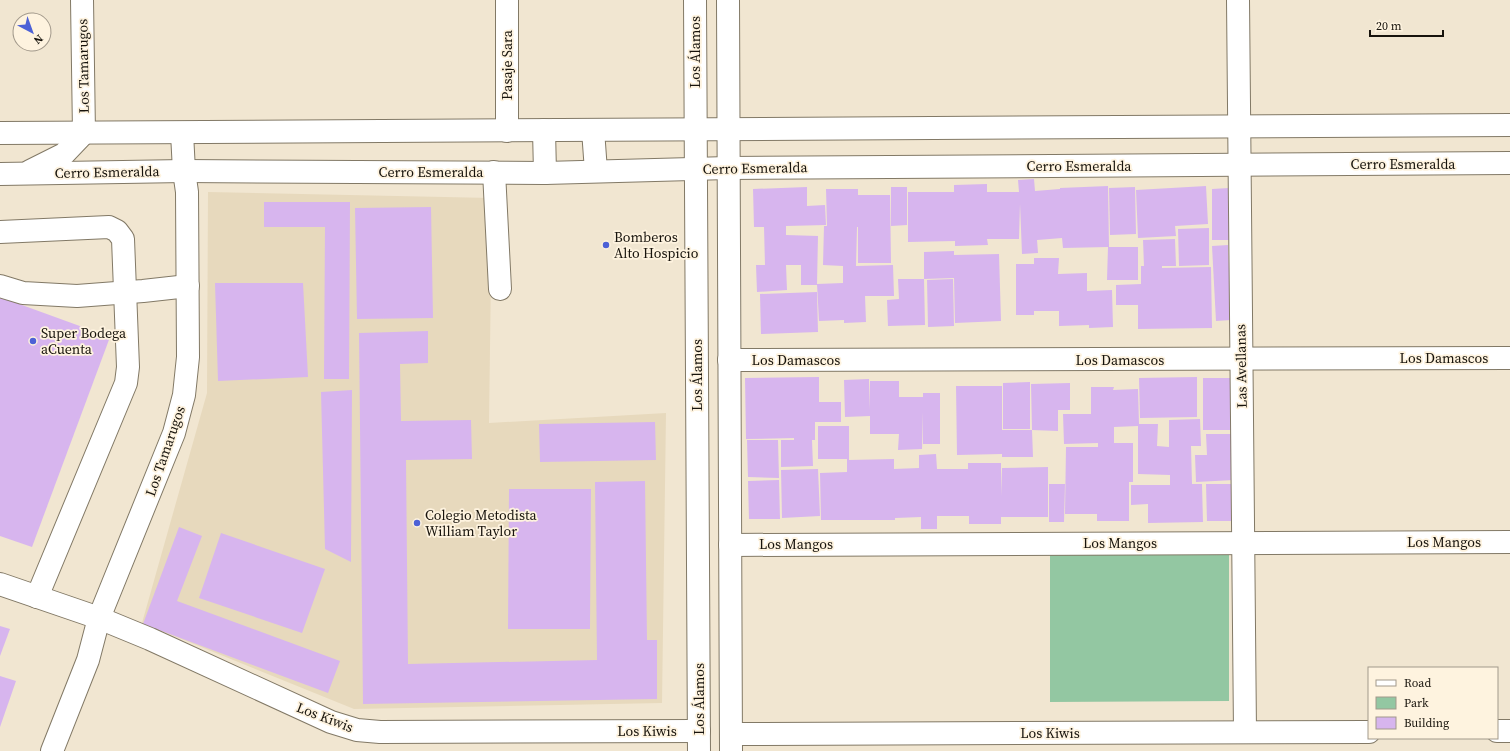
<svg xmlns="http://www.w3.org/2000/svg" width="1510" height="751" viewBox="0 0 1510 751" font-family="'Source Serif 4',serif">
  <rect width="100%" height="100%" fill="#f1e6d1"/>
  <polygon fill="#e7d9bd" points="208,192 492,198 489,423 666,413 662,703 354,709 142,623 207,393"/>
  <polygon fill="#93c7a2" points="1229,553 1229,701 1050,702 1050,555"/>
  <g fill="#d7b5ee">
    <polygon points="1034,179 1035,191 1060,189 1060,188 1108,186 1109,247 1138,247 1138,280 1107,280 1108,247 1063,248 1062,238 1037,240 1038,253 1022,254 1020,204 1019,239 987,239 988,245 955,246 955,241 908,242 908,192 954,192 954,185 987,184 987,192 1019,192 1018,180"/>
    <polygon points="1206,186 1208,224 1175,226 1176,236 1138,238 1136,190"/>
    <polygon points="807,187 807,206 825,205 826,225 786,226 786,235 818,236 817,285 801,285 801,265 786,265 787,290 757,292 756,265 765,265 764,227 754,227 753,189"/>
    <polygon points="891,187 907,187 907,225 891,226"/>
    <polygon points="1135,187 1136,234 1110,235 1109,188"/>
    <polygon points="1229,188 1229,240 1212,240 1212,189"/>
    <polygon points="826,189 858,189 858,195 890,195 891,263 858,263 858,227 857,227 856,266 893,265 894,296 865,296 866,322 844,323 844,320 819,321 817,284 843,283 843,266 823,265 824,226 827,226"/>
    <polygon points="264,202 350,202 349,379 324,379 325,227 264,227"/>
    <polygon points="431,207 433,318 357,319 355,208"/>
    <polygon points="1209,228 1209,265 1179,266 1178,229"/>
    <polygon points="1175,239 1176,266 1162,266 1162,268 1211,267 1212,328 1138,329 1138,305 1116,305 1116,285 1141,284 1141,266 1144,266 1143,240"/>
    <polygon points="1228,245 1231,320 1216,321 1212,246"/>
    <polygon points="954,251 954,255 999,254 1001,321 955,323 954,278 924,279 924,252"/>
    <polygon points="1034,258 1059,258 1058,274 1087,273 1087,291 1112,290 1113,327 1089,328 1089,325 1059,326 1059,311 1034,311 1034,315 1016,315 1016,264 1034,264"/>
    <polygon points="898,279 924,279 925,325 888,326 887,300 899,299"/>
    <polygon points="953,279 954,326 928,327 927,280"/>
    <polygon points="215,283 303,283 308,377 218,381"/>
    <polygon points="817,292 818,332 761,334 760,294"/>
    <polygon points="0,297 110,337 32,547 0,536"/>
    <polygon points="428,331 428,363 400,364 401,421 471,420 472,459 406,460 408,664 597,660 595,482 645,481 647,640 657,640 657,699 363,704 359,333"/>
    <polygon points="819,377 819,402 841,402 841,422 815,422 815,440 812,440 813,466 781,467 781,440 794,440 794,438 746,439 745,378"/>
    <polygon points="1197,377 1197,417 1140,418 1139,378"/>
    <rect x="1203" y="378" width="29" height="52"/>
    <polygon points="869,379 869,410 870,381 899,381 899,397 923,397 923,393 940,393 940,444 923,444 923,412 922,449 898,450 899,434 870,434 870,416 845,417 844,380"/>
    <polygon points="1030,382 1030,429 1003,429 1003,383"/>
    <polygon points="1070,383 1070,410 1058,410 1058,431 1032,430 1031,384"/>
    <polygon points="956,386 1002,386 1002,430 1032,430 1033,457 1002,457 1002,454 957,455"/>
    <polygon points="1091,387 1114,387 1113,390 1138,389 1139,424 1158,424 1157,446 1169,447 1169,420 1200,419 1201,446 1191,446 1192,484 1202,484 1203,522 1148,523 1148,504 1131,505 1131,485 1170,485 1170,475 1138,474 1138,426 1114,427 1114,443 1133,443 1133,482 1129,482 1129,521 1097,521 1097,514 1065,514 1066,447 1098,447 1098,443 1064,444 1063,414 1091,414"/>
    <polygon points="352,390 351,562 325,549 321,392"/>
    <polygon points="655,422 656,460 540,462 539,424"/>
    <polygon points="818,426 849,426 849,460 894,459 894,469 919,468 919,455 936,454 937,469 968,469 968,463 1001,463 1001,496 1002,468 1048,467 1048,517 1001,517 1001,524 969,524 969,516 937,516 937,529 921,529 921,517 895,518 895,520 821,520 820,473 847,472 847,459 818,459"/>
    <polygon points="1206,434 1232,434 1234,480 1196,482 1195,455 1207,455"/>
    <polygon points="747,440 778,440 779,478 748,477"/>
    <polygon points="818,469 820,516 782,518 781,470"/>
    <polygon points="779,480 780,519 749,519 748,481"/>
    <polygon points="1049,484 1065,484 1064,522 1049,522"/>
    <polygon points="1206,484 1231,484 1232,521 1207,521"/>
    <polygon points="509,489 591,489 590,629 508,629"/>
    <polygon points="179,527 202,536 177,601 340,661 328,693 143,624"/>
    <polygon points="221,533 325,569 302,633 199,598"/>
    <polygon points="0,626 10,629 0,656"/>
    <polygon points="0,676 16,681 0,727"/>
  </g>
  <g fill="none" stroke-linecap="round" stroke-linejoin="round">
    <g stroke="#827966" stroke-width="24">
      <g id="minor">
        <polyline points="82,0 84,133"/>
        <polyline points="507,0 507,131"/>
        <polyline points="695,0 699,751"/>
        <polyline points="728,0 731,751"/>
        <polyline points="1238,0 1245,732"/>
        <polyline points="544,130 545,173"/>
        <polyline points="593,130 596,171"/>
        <polyline points="0,133 1510,125"/>
        <polyline points="30,171 64,154 84,133"/>
        <polyline points="494,172 500,289"/>
        <polyline points="0,174 184,171 545,173 728,168 1510,163"/>
        <polyline points="0,232 109,227 117,231 123,239 128,367 126,383 37,597"/>
        <polyline points="0,286 23,293 77,296 143,291 188,286"/>
        <polyline points="729,360 1510,358"/>
        <polyline points="730,545 1510,542"/>
        <polyline points="0,584 99,618 150,639 331,722 357,730 380,732 699,731"/>
        <polyline points="1497,731 1510,731"/>
        <polyline points="731,734 1369,732"/>
        <polyline points="52,751 88,660 99,618 174,433 184,395 188,357 187,192 184,171 182,133"/>
      </g>
    </g>
    <use href="#minor" stroke="#fff" stroke-width="22"/>
  </g>
  <g fill="#4d61d6" stroke="#fef3df" stroke-width="1.5">
    <circle cx="606" cy="245" r="4"/>
    <circle cx="33" cy="341" r="4"/>
    <circle cx="417" cy="523" r="4"/>
  </g>
  <g text-anchor="middle" dominant-baseline="central" stroke-width="3.5" stroke-linejoin="round" paint-order="stroke">
    <g font-size="14" fill="#17130c" stroke="#fef3df">
      <text transform="translate(695 52) rotate(-90)">Los Álamos</text>
      <text transform="translate(507 65) rotate(-90)">Pasaje Sara</text>
      <text transform="translate(83 66) rotate(-91)">Los Tamarugos</text>
      <text x="1403" y="164">Cerro Esmeralda</text>
      <text x="1079" y="166">Cerro Esmeralda</text>
      <text transform="translate(755 168) rotate(-1)">Cerro Esmeralda</text>
      <text transform="translate(107 172) rotate(-1)">Cerro Esmeralda</text>
      <text x="431" y="172">Cerro Esmeralda</text>
      <text x="1444" y="358">Los Damascos</text>
      <text x="796" y="360">Los Damascos</text>
      <text x="1120" y="360">Los Damascos</text>
      <text transform="translate(1241 366) rotate(-91)">Las Avellanas</text>
      <text transform="translate(697 375) rotate(-90)">Los Álamos</text>
      <text transform="translate(165 451) rotate(-71)">Los Tamarugos</text>
      <text x="1444" y="542">Los Mangos</text>
      <text x="1120" y="543">Los Mangos</text>
      <text x="796" y="544">Los Mangos</text>
      <text transform="translate(699 699) rotate(-90)">Los Álamos</text>
      <text transform="translate(325 717) rotate(21)">Los Kiwis</text>
      <text x="647" y="731">Los Kiwis</text>
      <text x="1050" y="733">Los Kiwis</text>
    </g>
    <g font-size="14" fill="#17130c" stroke="#fef3df" text-anchor="start">
      <text x="614" y="237">Bomberos<tspan x="614" dy="16">Alto Hospicio</tspan></text>
      <text x="41" y="333">Super Bodega<tspan x="41" dy="16">aCuenta</tspan></text>
      <text x="425" y="515">Colegio Metodista<tspan x="425" dy="16">William Taylor</tspan></text>
    </g>
  </g>
  <rect x="1368" y="667" width="130" height="72" fill="#fef3df" stroke="#a2998b"/>
  <rect x="1376" y="680" width="20" height="6" fill="#ffffff" stroke="#a2998b"/>
  <text x="1404" y="687" font-size="12" fill="#17130c">Road</text>
  <rect x="1376" y="697" width="20" height="12" fill="#93c7a2" stroke="#a2998b"/>
  <text x="1404" y="707" font-size="12" fill="#17130c">Park</text>
  <rect x="1376" y="717" width="20" height="12" fill="#d7b5ee" stroke="#a2998b"/>
  <text x="1404" y="727" font-size="12" fill="#17130c">Building</text>
  <g transform="translate(32 32) rotate(139)"><circle r="19" fill="#fef3df" stroke="#a2998b"/>
  <path d="M0-3L7 15L0 10L-7 15Z" fill="#4d61d6"/>
  <text y="-6" font-size="11" font-weight="bold" text-anchor="middle" fill="#17130c">N</text>
  </g>
  <path d="M1370 30v6h73v-6" fill="none" stroke="#17130c" stroke-width="2"/>
  <text x="1376" y="30" font-size="12" fill="#17130c" stroke="#fef3df" stroke-width="3" paint-order="stroke">20 m</text>
</svg>
